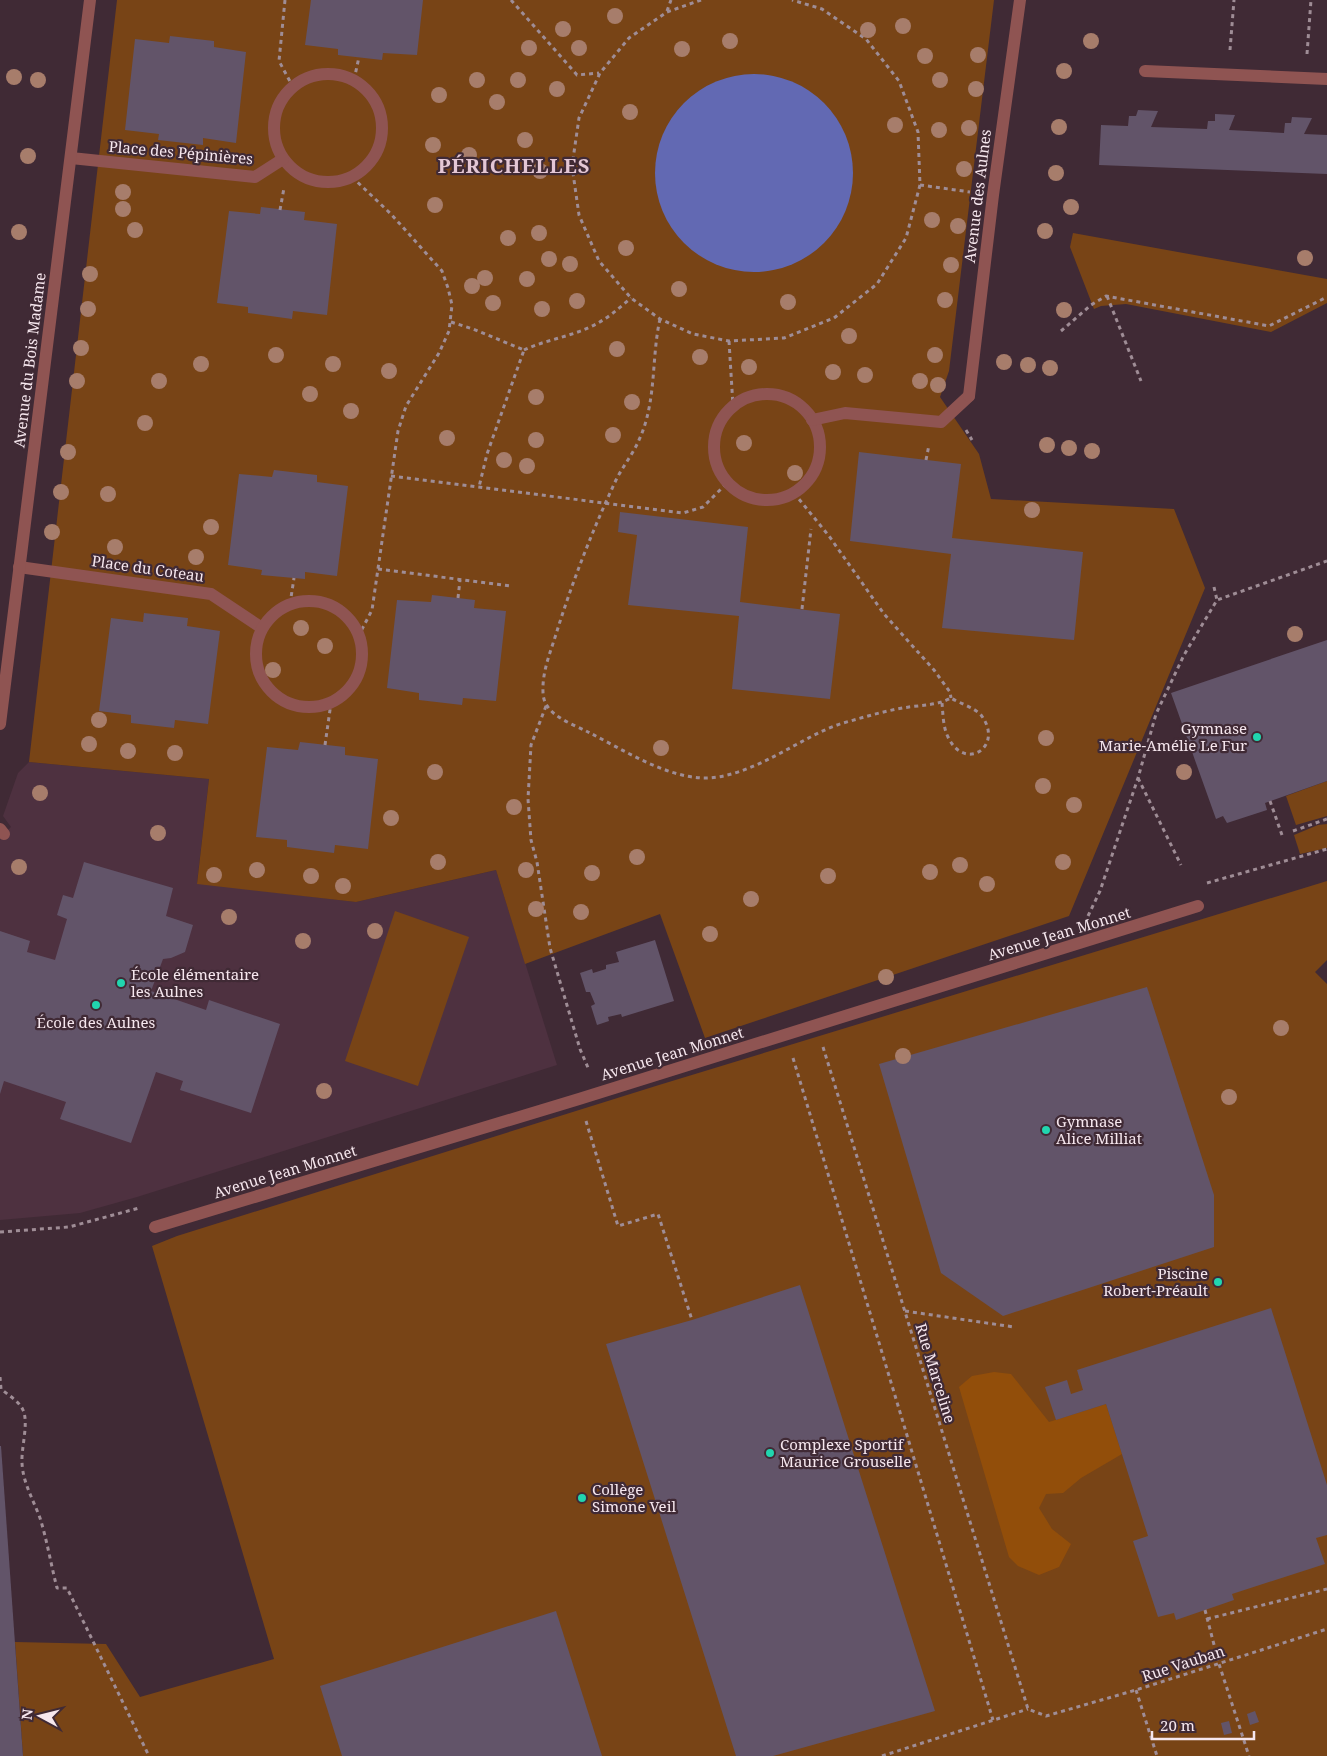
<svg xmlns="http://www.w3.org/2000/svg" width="1327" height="1756" viewBox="0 0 1327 1756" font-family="'Noto Serif',serif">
  <rect width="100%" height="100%" fill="#402a35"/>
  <polygon fill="#4e3140" points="29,762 209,779 197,883 356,902 496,870 557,1065 137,1197 80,1213 0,1220 0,838 11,827 3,816 18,773"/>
  <g fill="#784416">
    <polygon points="117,0 994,0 949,371 940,397 979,454 991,499 1174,509 1205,588 1069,916 705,1038 660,914 525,964 496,870 356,902 197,884 209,779 29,762"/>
    <polygon points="1073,233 1327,279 1327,303 1271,332 1126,304 1101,306 1094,309 1070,247"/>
    <polygon points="1327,781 1327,816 1296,825 1286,796"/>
    <polygon points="1327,824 1327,848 1300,854 1294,835 1318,825"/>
    <polygon points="1327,881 1327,960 1315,972 1327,984 1327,1756 23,1756 15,1642 106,1644 140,1697 274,1659 152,1246 177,1236 659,1085"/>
    <polygon points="395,911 469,937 418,1086 345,1061"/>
  </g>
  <polygon fill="#924e0a" points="994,1372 1011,1374 1049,1422 1106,1404 1122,1454 1081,1478 1063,1493 1046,1494 1039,1508 1052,1529 1071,1544 1059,1567 1039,1575 1018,1566 1009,1557 959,1387 972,1376"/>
  <circle fill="#6269b3" cx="754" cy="173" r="99"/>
  <g fill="#625469">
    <polygon points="311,0 423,0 417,55 383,53 382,60 338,55 338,49 305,45"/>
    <polygon points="170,36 214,41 214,47 246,52 236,143 203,138 203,145 158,140 159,134 125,130 135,39 169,43"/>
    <polygon points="1138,110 1158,111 1151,127 1207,129 1208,121 1215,121 1215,114 1235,115 1229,130 1284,133 1285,123 1291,123 1292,117 1312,118 1304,134 1327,135 1327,174 1099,165 1101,125 1128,126 1129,116 1136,116"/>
    <polygon points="261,207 305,212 304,220 337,224 327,315 293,311 292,319 248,313 248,307 217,303 229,211 260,214"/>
    <polygon points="859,452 961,464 952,538 1083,552 1074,640 942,628 951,554 850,541"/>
    <polygon points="274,470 317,475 317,482 348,486 337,576 305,572 305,579 261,575 262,570 228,565 239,474 272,477"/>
    <polygon points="620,512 748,527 740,602 840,614 830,699 732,689 739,616 628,605 637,535 618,532"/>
    <polygon points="432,595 475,600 474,608 506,611 496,701 463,698 462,705 419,700 419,693 387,688 397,600 431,602"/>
    <polygon points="144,613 188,618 187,626 220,631 208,724 175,720 174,728 131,723 131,715 99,711 111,618 143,622"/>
    <polygon points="1327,640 1327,781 1265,803 1267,810 1227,823 1223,816 1216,819 1171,693"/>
    <polygon points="300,742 345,747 345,755 378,759 368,849 335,845 334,853 287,847 287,840 256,837 267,747 298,750"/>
    <polygon points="84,862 173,888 166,916 193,925 185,952 171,958 163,959 151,991 206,1010 209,1000 280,1024 251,1113 180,1090 183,1081 156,1072 131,1143 60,1119 66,1102 4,1081 0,1094 0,931 30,941 27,952 55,960 67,919 57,915 63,895 73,898"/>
    <polygon points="655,940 674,1001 622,1017 621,1014 608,1017 609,1021 597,1025 591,1006 595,1004 590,992 586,992 580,973 592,969 593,973 606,969 606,965 619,962 616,952"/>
    <polygon points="1147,987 1214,1195 1214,1247 1003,1316 941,1273 879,1064"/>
    <polygon points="800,1285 935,1711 773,1756 736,1756 606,1344 692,1320"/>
    <polygon points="1271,1308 1327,1485 1327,1535 1316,1538 1325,1564 1232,1594 1234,1600 1176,1620 1174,1613 1158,1617 1133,1541 1148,1536 1106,1404 1056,1420 1045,1387 1067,1380 1071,1394 1083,1390 1077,1370"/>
    <polygon points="0,1446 1,1446 23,1756 0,1756"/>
    <polygon points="556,1611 602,1756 342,1756 320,1686"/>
    <polygon points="1255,1711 1259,1722 1250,1725 1247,1714"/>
    <polygon points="1229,1721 1232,1733 1224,1735 1221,1723"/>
  </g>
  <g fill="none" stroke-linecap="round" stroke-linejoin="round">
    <g stroke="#9f8d96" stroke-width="3" stroke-dasharray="4 4" stroke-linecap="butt">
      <polyline points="285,0 279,61 293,87"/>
      <polyline points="511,0 577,75 599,73"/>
      <polyline points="701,0 667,12 629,38 600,73 579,118 572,166 579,215 599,261 631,298 660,319 693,334 729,341 784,338 834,318 877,284 906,238 920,185 918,132 899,81 866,39 822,9 792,0"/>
      <polyline points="667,11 671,0"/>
      <polyline points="1230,50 1234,0"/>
      <polyline points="1307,54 1311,0"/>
      <polyline points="354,80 359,57"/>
      <polyline points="352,177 391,214 442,271 448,288 452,305 449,331 439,353 406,406 398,431 372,610 359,635"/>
      <polyline points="920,185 970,192"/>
      <polyline points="280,210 284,188"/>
      <polyline points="1107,296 1141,381"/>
      <path d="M660,319C651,359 657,401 639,440C633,454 623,466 616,480C593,529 573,580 557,631C551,651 542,671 543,692C543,715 571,723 588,732C622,749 663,776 702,778C725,779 751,768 771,758C795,746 818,731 843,723C865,717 887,710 909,707C924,705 938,705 951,698C959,703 975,708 981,715C1005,746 965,773 948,737C943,727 943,714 942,703"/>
      <polyline points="451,322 473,329 524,350 487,454 479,487"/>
      <polyline points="1061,331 1091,305 1106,296 1269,326 1327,297"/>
      <polyline points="729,341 733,406"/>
      <path d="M524,350C545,340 569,337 590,327C606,320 618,309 631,298"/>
      <polyline points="966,430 972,440"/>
      <polyline points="926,460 929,445"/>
      <polyline points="391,476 683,513 703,507 727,483"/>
      <polyline points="794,493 829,536 884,614 934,670 950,692 951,698"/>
      <polyline points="378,569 511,586"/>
      <polyline points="1214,587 1217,600"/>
      <polyline points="458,598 460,580"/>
      <polyline points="290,604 294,578"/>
      <polyline points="802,609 811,529"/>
      <polyline points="546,706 531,745 528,799 531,840 537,862 550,948 580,1049 589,1070"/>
      <polyline points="325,745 331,703"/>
      <polyline points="1138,778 1181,865"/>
      <polyline points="1270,801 1282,835"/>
      <polyline points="1293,831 1327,819"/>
      <polyline points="1207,883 1327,849"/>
      <polyline points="1088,916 1100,891 1138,778 1156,714 1184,655 1217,600 1327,561"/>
      <polyline points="823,1047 1028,1709 1046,1716 1136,1690 1327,1629"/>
      <polyline points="793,1058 993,1720"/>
      <polyline points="586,1121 618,1226 658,1214 692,1320"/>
      <polyline points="0,1232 69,1227 139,1208"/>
      <polyline points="905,1311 1014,1327"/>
      <path d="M0,1377L1,1389C8,1395 19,1401 23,1410C29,1423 21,1448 22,1463C23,1483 33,1499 40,1518C47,1540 51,1565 57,1588H67L149,1756"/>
      <polyline points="1205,1610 1219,1664 1249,1756"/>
      <polyline points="1207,1619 1327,1589"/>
      <polyline points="1136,1690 1157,1756"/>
      <polyline points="882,1756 1028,1709"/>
    </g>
    <g stroke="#8f5452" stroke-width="12">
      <circle cx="328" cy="128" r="54"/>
      <polyline points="71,158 255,177 283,159"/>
      <circle cx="767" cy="447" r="53"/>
      <polyline points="812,420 845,413 941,422 969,396"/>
      <polyline points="19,567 211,594 262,628"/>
      <circle cx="309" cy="654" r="53"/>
      <polyline points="0,829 4,834"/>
    </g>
    <g stroke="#8f5452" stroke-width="12">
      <polyline points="1145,71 1327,79"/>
      <polyline points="969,396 993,195 1020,0"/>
      <polyline points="0,724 90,0"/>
      <polyline points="155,1227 579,1099 1198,906"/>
    </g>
  </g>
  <g fill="#a77d6b">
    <circle cx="615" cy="16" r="8"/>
    <circle cx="903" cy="26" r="8"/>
    <circle cx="563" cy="29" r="8"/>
    <circle cx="868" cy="30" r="8"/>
    <circle cx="730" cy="41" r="8"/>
    <circle cx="1091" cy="41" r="8"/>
    <circle cx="529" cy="48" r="8"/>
    <circle cx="579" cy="48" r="8"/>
    <circle cx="682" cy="49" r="8"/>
    <circle cx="978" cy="55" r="8"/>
    <circle cx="925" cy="56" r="8"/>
    <circle cx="1064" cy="71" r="8"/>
    <circle cx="14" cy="77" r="8"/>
    <circle cx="38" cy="80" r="8"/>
    <circle cx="477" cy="80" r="8"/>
    <circle cx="518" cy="80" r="8"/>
    <circle cx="940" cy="80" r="8"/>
    <circle cx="557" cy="89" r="8"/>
    <circle cx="976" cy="89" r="8"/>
    <circle cx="439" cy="95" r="8"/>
    <circle cx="497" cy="102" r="8"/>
    <circle cx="630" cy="112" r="8"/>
    <circle cx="895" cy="125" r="8"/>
    <circle cx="1059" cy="127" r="8"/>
    <circle cx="969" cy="128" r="8"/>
    <circle cx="939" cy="130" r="8"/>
    <circle cx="525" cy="140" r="8"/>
    <circle cx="433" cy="145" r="8"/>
    <circle cx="469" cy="155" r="8"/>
    <circle cx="28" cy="156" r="8"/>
    <circle cx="964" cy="169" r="8"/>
    <circle cx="540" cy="171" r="8"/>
    <circle cx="1056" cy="173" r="8"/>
    <circle cx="123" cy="192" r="8"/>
    <circle cx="435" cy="205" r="8"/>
    <circle cx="1071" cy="207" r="8"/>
    <circle cx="123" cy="209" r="8"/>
    <circle cx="932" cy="220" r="8"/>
    <circle cx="958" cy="226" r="8"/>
    <circle cx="135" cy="230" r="8"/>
    <circle cx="1045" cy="231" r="8"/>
    <circle cx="19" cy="232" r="8"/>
    <circle cx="539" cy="233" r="8"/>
    <circle cx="508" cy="238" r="8"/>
    <circle cx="626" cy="248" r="8"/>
    <circle cx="1305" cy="258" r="8"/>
    <circle cx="549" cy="259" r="8"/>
    <circle cx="570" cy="264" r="8"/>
    <circle cx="951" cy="265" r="8"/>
    <circle cx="90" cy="274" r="8"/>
    <circle cx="485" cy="278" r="8"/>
    <circle cx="527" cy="279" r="8"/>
    <circle cx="472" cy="286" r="8"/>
    <circle cx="679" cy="289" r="8"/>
    <circle cx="945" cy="300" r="8"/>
    <circle cx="577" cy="301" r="8"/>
    <circle cx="788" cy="302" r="8"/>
    <circle cx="493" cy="303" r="8"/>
    <circle cx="88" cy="309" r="8"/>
    <circle cx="542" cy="309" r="8"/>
    <circle cx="1064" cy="310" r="8"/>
    <circle cx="849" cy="336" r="8"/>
    <circle cx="81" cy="348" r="8"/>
    <circle cx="617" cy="349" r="8"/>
    <circle cx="276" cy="355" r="8"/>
    <circle cx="935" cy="355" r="8"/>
    <circle cx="700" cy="357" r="8"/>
    <circle cx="1004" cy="362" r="8"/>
    <circle cx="201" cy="364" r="8"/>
    <circle cx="333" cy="364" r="8"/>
    <circle cx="1028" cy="365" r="8"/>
    <circle cx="749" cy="367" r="8"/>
    <circle cx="1050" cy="368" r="8"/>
    <circle cx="389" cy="371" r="8"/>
    <circle cx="833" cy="372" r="8"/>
    <circle cx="865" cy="375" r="8"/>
    <circle cx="77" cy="381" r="8"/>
    <circle cx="159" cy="381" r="8"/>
    <circle cx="920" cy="381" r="8"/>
    <circle cx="938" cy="385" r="8"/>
    <circle cx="310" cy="394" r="8"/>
    <circle cx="536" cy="397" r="8"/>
    <circle cx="632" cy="402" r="8"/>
    <circle cx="351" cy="411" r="8"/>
    <circle cx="145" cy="423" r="8"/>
    <circle cx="613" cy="435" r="8"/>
    <circle cx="447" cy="438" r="8"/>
    <circle cx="536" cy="440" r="8"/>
    <circle cx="744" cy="443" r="8"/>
    <circle cx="1047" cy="445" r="8"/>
    <circle cx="1069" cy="448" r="8"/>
    <circle cx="1092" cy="451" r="8"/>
    <circle cx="68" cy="452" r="8"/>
    <circle cx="504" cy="460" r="8"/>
    <circle cx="527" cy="466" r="8"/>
    <circle cx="795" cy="473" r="8"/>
    <circle cx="61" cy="492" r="8"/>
    <circle cx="108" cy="494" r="8"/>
    <circle cx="1032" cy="510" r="8"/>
    <circle cx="211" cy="527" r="8"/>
    <circle cx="52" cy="532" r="8"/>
    <circle cx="115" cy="547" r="8"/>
    <circle cx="196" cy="557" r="8"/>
    <circle cx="301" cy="628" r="8"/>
    <circle cx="1295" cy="634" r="8"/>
    <circle cx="325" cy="646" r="8"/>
    <circle cx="273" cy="670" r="8"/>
    <circle cx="99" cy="720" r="8"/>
    <circle cx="1046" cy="738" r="8"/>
    <circle cx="89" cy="744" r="8"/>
    <circle cx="661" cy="748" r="8"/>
    <circle cx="128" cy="751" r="8"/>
    <circle cx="175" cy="753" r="8"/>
    <circle cx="435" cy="772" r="8"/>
    <circle cx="1184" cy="772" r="8"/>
    <circle cx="1043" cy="786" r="8"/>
    <circle cx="40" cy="793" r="8"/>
    <circle cx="1074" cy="805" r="8"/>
    <circle cx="514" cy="807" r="8"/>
    <circle cx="391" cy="818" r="8"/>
    <circle cx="158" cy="833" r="8"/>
    <circle cx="637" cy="857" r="8"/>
    <circle cx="438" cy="862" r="8"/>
    <circle cx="1063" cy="862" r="8"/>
    <circle cx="960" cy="865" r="8"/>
    <circle cx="19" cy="867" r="8"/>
    <circle cx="257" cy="870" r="8"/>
    <circle cx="526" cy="870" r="8"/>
    <circle cx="930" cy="872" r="8"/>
    <circle cx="592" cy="873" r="8"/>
    <circle cx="214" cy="875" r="8"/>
    <circle cx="311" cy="876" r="8"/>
    <circle cx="828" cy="876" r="8"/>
    <circle cx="987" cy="884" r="8"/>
    <circle cx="343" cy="886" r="8"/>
    <circle cx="751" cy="899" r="8"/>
    <circle cx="536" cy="909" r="8"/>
    <circle cx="581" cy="912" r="8"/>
    <circle cx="229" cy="917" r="8"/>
    <circle cx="375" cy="931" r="8"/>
    <circle cx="710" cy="934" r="8"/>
    <circle cx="303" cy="941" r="8"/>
    <circle cx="886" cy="977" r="8"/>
    <circle cx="1281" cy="1028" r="8"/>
    <circle cx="903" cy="1056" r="8"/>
    <circle cx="324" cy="1091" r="8"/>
    <circle cx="1229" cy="1097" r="8"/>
  </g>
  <g fill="#21d5af" stroke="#402a35" stroke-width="2">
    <circle cx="1257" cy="737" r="5"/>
    <circle cx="121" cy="983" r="5"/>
    <circle cx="96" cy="1005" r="5"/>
    <circle cx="1046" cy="1130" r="5"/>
    <circle cx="1218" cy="1282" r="5"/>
    <circle cx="770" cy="1453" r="5"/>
    <circle cx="582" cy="1498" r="5"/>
  </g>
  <g text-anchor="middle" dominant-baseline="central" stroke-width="4.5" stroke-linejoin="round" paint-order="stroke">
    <g font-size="15" fill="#f6e7ee" stroke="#402a35">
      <text transform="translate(181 152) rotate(5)">Place des Pépinières</text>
      <text transform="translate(977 196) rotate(-83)">Avenue des Aulnes</text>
      <text transform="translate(29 360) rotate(-83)">Avenue du Bois Madame</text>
      <text transform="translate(148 568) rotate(8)">Place du Coteau</text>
      <text transform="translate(1059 933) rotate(-17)">Avenue Jean Monnet</text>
      <text transform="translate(672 1053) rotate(-17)">Avenue Jean Monnet</text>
      <text transform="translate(285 1171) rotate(-17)">Avenue Jean Monnet</text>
      <text transform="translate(936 1373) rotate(73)">Rue Marceline</text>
      <text transform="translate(1183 1663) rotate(-18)">Rue Vauban</text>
    </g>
    <g font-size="15" fill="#f6e7ee" stroke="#402a35" text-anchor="start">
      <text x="1247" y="728" text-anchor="end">Gymnase<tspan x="1247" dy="17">Marie-Amélie Le Fur</tspan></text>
      <text x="131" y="974">École élémentaire<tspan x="131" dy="17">les Aulnes</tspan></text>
      <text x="96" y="1022" text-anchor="middle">École des Aulnes</text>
      <text x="1056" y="1121">Gymnase<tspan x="1056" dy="17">Alice Milliat</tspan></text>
      <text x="1208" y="1273" text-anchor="end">Piscine<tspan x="1208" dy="17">Robert-Préault</tspan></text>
      <text x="780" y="1444">Complexe Sportif<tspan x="780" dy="17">Maurice Grouselle</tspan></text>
      <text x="592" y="1489">Collège<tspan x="592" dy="17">Simone Veil</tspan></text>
    </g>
    <g font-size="20" font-weight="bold" letter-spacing="1" fill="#e4c7d5" stroke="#402a35">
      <text x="514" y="165">PÉRICHELLES</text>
    </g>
  </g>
  <g transform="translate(40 1716) rotate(277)" stroke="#402a35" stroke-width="4" paint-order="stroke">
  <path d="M0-4L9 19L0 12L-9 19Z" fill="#f6e7ee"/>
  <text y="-8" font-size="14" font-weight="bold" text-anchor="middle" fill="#f6e7ee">N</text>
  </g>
  <path d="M1152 1731v8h102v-8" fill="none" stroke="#f6e7ee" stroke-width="2.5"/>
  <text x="1160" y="1731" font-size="15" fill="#f6e7ee" stroke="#402a35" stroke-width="4" paint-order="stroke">20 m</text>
</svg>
